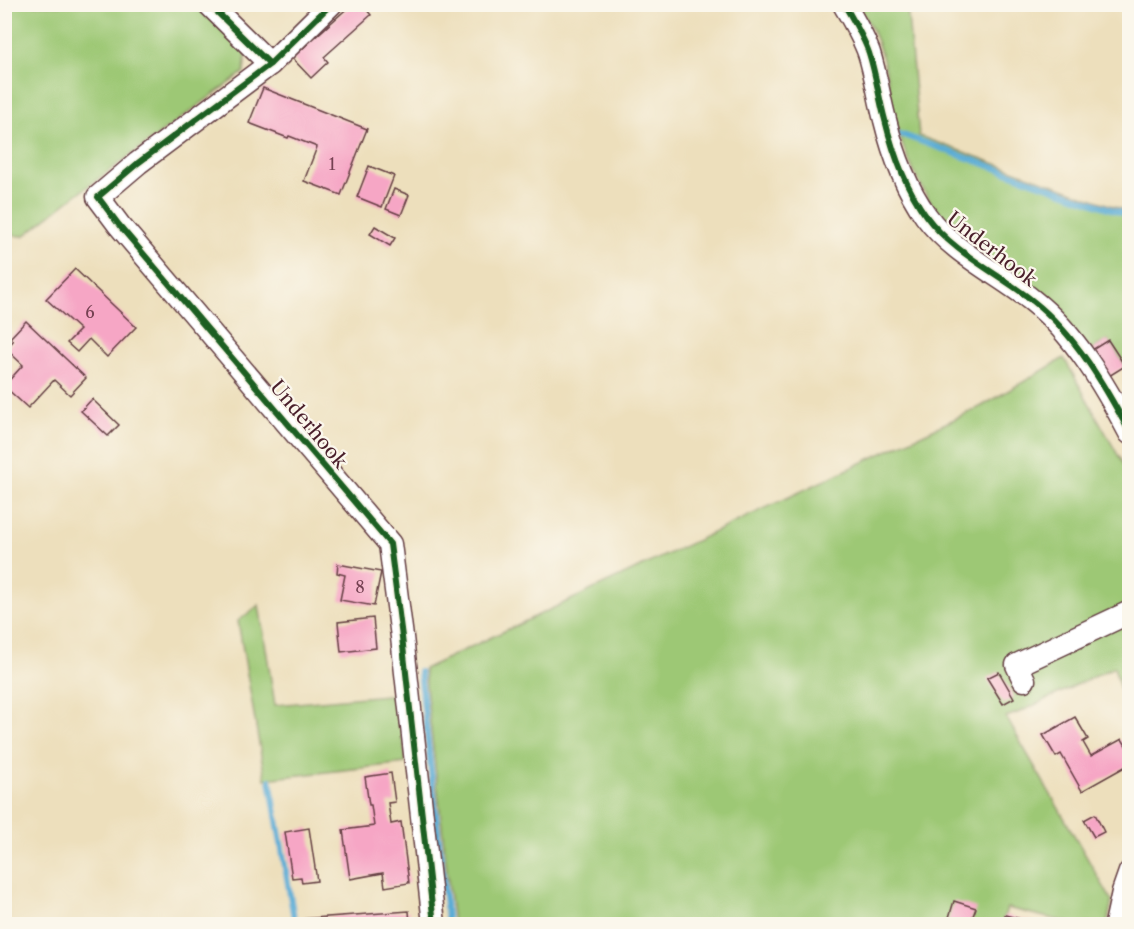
<svg xmlns="http://www.w3.org/2000/svg" width="1134" height="929" viewBox="0 0 1134 929" font-family="'Libre Caslon Text',serif">
  <rect width="100%" height="100%" fill="#fbf7ec"/>
  <filter id="ink" filterUnits="userSpaceOnUse"><feTurbulence type="fractalNoise" baseFrequency=".0167" numOctaves="2"/><feDisplacementMap in="SourceGraphic" scale="12" xChannelSelector="R" yChannelSelector="G"/><feConvolveMatrix kernelMatrix="1 2 1 2 8 2 1 2 1" color-interpolation-filters="sRGB"/></filter>
  <filter id="wash" filterUnits="userSpaceOnUse"><feTurbulence type="fractalNoise" baseFrequency=".008" numOctaves="4" result="noise"/><feDisplacementMap in="SourceGraphic" scale="24" xChannelSelector="R" yChannelSelector="G"/><feGaussianBlur stdDeviation="1.35" result="paint"/><feColorMatrix in="noise" values="0 0 0 0 0 0 0 0 0 0 0 0 0 0 0 0 0 1.4 0 .05"/><feComposite in="paint" operator="in"/></filter>
  <g filter="url(#wash)">
    <rect width="100%" height="100%" fill="#eddfbc"/>
    <g fill="#9dc875" stroke="#747450" stroke-width="1.5">
      <polygon points="4,5 197,5 246,53 244,72 76,195 24,236 6,235 4,234"/>
      <path d="M858,5H907L919,136L1129,212V367L1125,366L1108,340L1091,350L941,219C922,190 906,161 897,127C890,102 889,75 880,50C875,34 867,19 858,5Z"/>
      <polygon points="1064,358 1129,475 1129,723 1114,667 1020,712 1006,717 1112,901 1107,924 1074,924 1007,908 1002,924 453,924 424,669 982,406"/>
      <polygon points="259,605 275,705 398,694 406,763 265,779 238,621"/>
    </g>
    <g fill="none" stroke-linecap="round" stroke-linejoin="round">
      <g stroke="#5aacd5" stroke-width="6">
        <polyline points="900,134 1130,216"/>
        <polyline points="420,672 448,924"/>
        <polyline points="270,780 295,924"/>
      </g>
    </g>
    <g id="blocks">
      <g fill="#f6a6c5">
        <polygon points="352,4 362,4 371,15 324,57 328,62 311,78 292,58"/>
        <polygon points="263,88 367,129 341,195 304,181 317,147 289,136 288,138 249,123"/>
        <polygon points="369,166 394,176 382,207 357,197"/>
        <polygon points="394,189 409,195 401,215 386,209"/>
        <polygon points="375,226 395,238 390,246 370,234"/>
        <polygon points="75,269 136,327 107,357 89,339 77,352 67,343 80,330 46,299"/>
        <polygon points="26,321 86,378 70,395 54,380 28,408 4,386 23,365 6,349 13,341 10,338"/>
        <polygon points="1108,340 1125,366 1109,376 1092,350"/>
        <polygon points="92,399 119,425 108,436 81,411"/>
        <polygon points="338,564 381,572 374,606 340,600 345,575 337,573"/>
        <polygon points="373,618 376,648 341,652 338,622"/>
        <polygon points="999,672 1014,698 1003,704 987,678"/>
        <polygon points="1075,717 1088,739 1083,742 1091,756 1122,739 1130,752 1130,764 1082,791 1061,754 1056,757 1043,735"/>
        <polygon points="391,773 395,802 388,803 391,824 401,822 409,883 385,887 383,873 350,879 343,830 374,826 371,805 369,805 365,777"/>
        <polygon points="1095,814 1104,832 1094,837 1084,820"/>
        <polygon points="309,828 317,881 302,883 301,877 292,878 285,832"/>
        <polygon points="954,901 976,908 970,924 947,924"/>
        <polygon points="409,911 410,924 300,924 300,919"/>
        <polygon points="1005,915 1041,924 1003,924"/>
      </g>
    </g>
  </g>
  <g filter="url(#ink)">
    <use href="#blocks" fill-opacity="0" stroke="#623c41" stroke-width="1.5"/>
    <g fill="none" stroke-linecap="round" stroke-linejoin="round">
      <g stroke="#623c41" stroke-width="25">
        <g id="minor">
          <polyline points="209,4 270,64"/>
          <polyline points="331,4 270,64 138,163 98,197 119,225 390,544 402,637 434,924"/>
          <path d="M844,4C853,20 863,36 869,53C876,75 879,98 885,120C893,153 906,188 926,216C953,253 998,273 1033,301C1075,334 1105,386 1130,433"/>
          <polyline points="1024,680 1017,665 1130,612"/>
          <polyline points="1116,924 1123,892 1130,872"/>
        </g>
      </g>
      <use href="#minor" stroke="#fff" stroke-width="22"/>
      <g stroke="#fbf7ec" stroke-width="10">
        <g id="cycleway">
          <polyline points="209,4 270,64"/>
          <polyline points="331,4 270,64 138,163 98,197 119,225 390,544 402,637 434,924"/>
          <path d="M844,4C853,20 863,36 869,53C876,75 879,98 885,120C893,153 906,188 926,216C953,253 998,273 1033,301C1075,334 1105,386 1130,433"/>
        </g>
      </g>
      <use href="#cycleway" stroke="#1b5e20" stroke-width="6"/>
    </g>
  </g>
  <g text-anchor="middle" dominant-baseline="central" stroke-width="4.5" stroke-linejoin="round" paint-order="stroke">
    <g font-size="16" fill="#754152">
      <text x="332" y="164">1</text>
      <text x="90" y="312">6</text>
      <text x="360" y="587">8</text>
    </g>
    <g font-size="20" fill="#4a1f2b" stroke="#fbf7ec">
      <text transform="translate(992 249) rotate(38)">Underhook</text>
      <text transform="translate(309 424) rotate(50)">Underhook</text>
    </g>
  </g>
  <rect width="1134" height="929" fill="none" stroke="#fbf7ec" stroke-width="24"/>
</svg>
